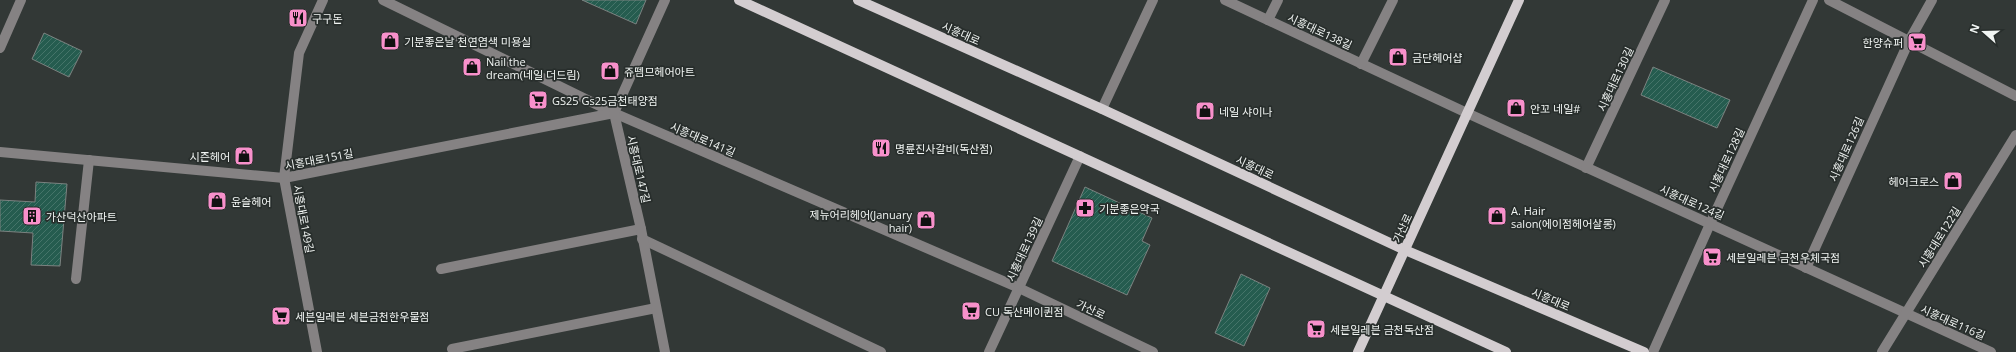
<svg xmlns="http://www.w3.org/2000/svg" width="2016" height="352" viewBox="0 0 2016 352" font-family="'Open Sans','Noto Sans KR',sans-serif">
  <defs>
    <pattern id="building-hatch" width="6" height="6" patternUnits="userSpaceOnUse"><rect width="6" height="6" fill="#255c4f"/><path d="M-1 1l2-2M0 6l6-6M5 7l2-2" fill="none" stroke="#457469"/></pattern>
  </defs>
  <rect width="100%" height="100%" fill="#323836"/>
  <g fill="url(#building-hatch)" stroke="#7b8280">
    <polygon points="582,0 646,0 636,24"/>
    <polygon points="44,33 82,51 69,77 32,59"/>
    <polygon points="1653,67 1730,100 1717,128 1641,95"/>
    <polygon points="36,182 67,184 60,266 31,265 33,233 0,231 0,200 35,202"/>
    <polygon points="1085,187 1152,218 1142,241 1150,245 1127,295 1052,261"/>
    <polygon points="1241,274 1270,288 1244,346 1215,333"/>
  </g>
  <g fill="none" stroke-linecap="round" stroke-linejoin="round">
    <g stroke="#858283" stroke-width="10">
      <polyline points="383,0 614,113 1019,288 1153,352"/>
      <polyline points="1225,0 1467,113 1991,352"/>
      <polyline points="1829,0 2016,96"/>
      <polyline points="1268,20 1278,0"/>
      <polyline points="0,48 21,0"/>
      <polyline points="1361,64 1393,0"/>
      <polyline points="1102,109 1153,0"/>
      <polyline points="0,152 284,178 614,113"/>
      <polyline points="1586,168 1665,0"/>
      <polyline points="642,239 881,352"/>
      <polyline points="1806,268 1909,41 1932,0"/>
      <polyline points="441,269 641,229"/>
      <polyline points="76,279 89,160"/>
      <polyline points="452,349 656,308"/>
      <polyline points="317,352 284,178 299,53 323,0"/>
      <polyline points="665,352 641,229 614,113 665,0"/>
      <polyline points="989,352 1080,156"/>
      <polyline points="1653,352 1710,224 1813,0"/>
      <polyline points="1882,352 2016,135"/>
    </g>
    <g stroke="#d3cdd0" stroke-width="10">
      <polyline points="739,0 1506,352"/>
      <polyline points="858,0 1102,109 1405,250 1644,352"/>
      <polyline points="1358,352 1519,0"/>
    </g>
  </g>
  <defs>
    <g id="restaurant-square" transform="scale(1)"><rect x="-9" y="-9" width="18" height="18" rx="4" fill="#f890cb" stroke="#282e2c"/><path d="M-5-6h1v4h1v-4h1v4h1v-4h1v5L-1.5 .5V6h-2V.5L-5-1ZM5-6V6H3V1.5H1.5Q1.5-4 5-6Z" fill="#111"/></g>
    <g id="shop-square" transform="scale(1)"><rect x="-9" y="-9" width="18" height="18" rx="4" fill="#f890cb" stroke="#282e2c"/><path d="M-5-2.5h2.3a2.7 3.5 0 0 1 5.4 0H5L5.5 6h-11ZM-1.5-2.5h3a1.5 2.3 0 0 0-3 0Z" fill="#111"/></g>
    <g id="supermarket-square" transform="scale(1)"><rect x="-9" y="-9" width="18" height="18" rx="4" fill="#f890cb" stroke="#282e2c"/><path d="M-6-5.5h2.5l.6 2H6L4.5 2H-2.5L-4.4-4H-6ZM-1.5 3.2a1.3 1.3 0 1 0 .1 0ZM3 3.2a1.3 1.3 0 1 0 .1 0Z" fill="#111"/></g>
    <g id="pharmacy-square" transform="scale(1)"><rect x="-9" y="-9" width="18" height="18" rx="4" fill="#f890cb" stroke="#282e2c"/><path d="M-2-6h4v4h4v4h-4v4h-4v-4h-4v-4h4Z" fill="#111"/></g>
    <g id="building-square" transform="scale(1)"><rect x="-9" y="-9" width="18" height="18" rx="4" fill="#f890cb" stroke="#282e2c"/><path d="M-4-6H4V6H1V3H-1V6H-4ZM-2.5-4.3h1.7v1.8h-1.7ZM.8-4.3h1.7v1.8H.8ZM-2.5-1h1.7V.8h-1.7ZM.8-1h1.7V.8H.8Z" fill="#111"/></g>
  </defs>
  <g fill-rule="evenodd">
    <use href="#restaurant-square" x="298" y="18"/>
    <use href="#shop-square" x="390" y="41"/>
    <use href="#supermarket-square" x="1917" y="42"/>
    <use href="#shop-square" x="1398" y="57"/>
    <use href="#shop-square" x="472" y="67"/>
    <use href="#shop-square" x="610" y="71"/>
    <use href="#supermarket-square" x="538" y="100"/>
    <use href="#shop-square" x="1516" y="108"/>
    <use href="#shop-square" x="1205" y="111"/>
    <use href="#restaurant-square" x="881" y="148"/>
    <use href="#shop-square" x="244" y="156"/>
    <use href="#shop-square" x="1953" y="181"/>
    <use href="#shop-square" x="217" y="201"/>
    <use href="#pharmacy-square" x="1085" y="208"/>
    <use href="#building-square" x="32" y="216"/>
    <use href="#shop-square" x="1497" y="216"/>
    <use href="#shop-square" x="926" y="220"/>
    <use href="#supermarket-square" x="1712" y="257"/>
    <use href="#supermarket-square" x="971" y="311"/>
    <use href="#supermarket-square" x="281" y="316"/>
    <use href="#supermarket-square" x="1316" y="329"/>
  </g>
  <g text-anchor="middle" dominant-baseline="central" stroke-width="3.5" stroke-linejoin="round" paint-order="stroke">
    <g font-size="11" fill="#f1f5f3" stroke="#282e2c" text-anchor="start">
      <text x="312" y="18">구구돈</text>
      <text x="404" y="41">기분좋은날 천연염색 미용실</text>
      <text x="1903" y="42" text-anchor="end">한양슈퍼</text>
      <text x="1412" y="57">금단헤어샵</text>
      <text x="486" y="61">Nail the<tspan x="486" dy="13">dream(네일 더드림)</tspan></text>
      <text x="624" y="71">쥬뗌므헤어아트</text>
      <text x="552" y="100">GS25 Gs25금천태양점</text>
      <text x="1530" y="108">안꼬 네일#</text>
      <text x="1219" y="111">네일 샤이나</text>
      <text x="895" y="148">명륜진사갈비(독산점)</text>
      <text x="230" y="156" text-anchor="end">시즌헤어</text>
      <text x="1939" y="181" text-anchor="end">헤어크로스</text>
      <text x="231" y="201">윤슬헤어</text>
      <text x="1099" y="208">기분좋은약국</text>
      <text x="1511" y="210">A. Hair<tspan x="1511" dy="13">salon(에이점헤어살롱)</tspan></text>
      <text x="912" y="214" text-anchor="end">제뉴어리헤어(January<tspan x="912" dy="13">hair)</tspan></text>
      <text x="46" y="216">가산덕산아파트</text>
      <text x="1726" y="257">세븐일레븐 금천우체국점</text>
      <text x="985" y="311">CU 독산메이퀸점</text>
      <text x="295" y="316">세븐일레븐 세븐금천한우물점</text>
      <text x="1330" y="329">세븐일레븐 금천독산점</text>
    </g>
    <g font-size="11" fill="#f1f5f3" stroke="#282e2c">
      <text transform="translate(1320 31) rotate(25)">시흥대로138길</text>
      <text transform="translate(961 33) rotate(24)">시흥대로</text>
      <text transform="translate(1615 79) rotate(-65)">시흥대로130길</text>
      <text transform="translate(703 139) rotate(23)">시흥대로141길</text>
      <text transform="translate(1846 149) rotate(-66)">시흥대로126길</text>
      <text transform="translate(319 159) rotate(-11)">시흥대로151길</text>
      <text transform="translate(1726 160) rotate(-65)">시흥대로128길</text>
      <text transform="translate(1255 167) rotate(25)">시흥대로</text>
      <text transform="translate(639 169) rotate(77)">시흥대로147길</text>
      <text transform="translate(1692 202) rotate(24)">시흥대로124길</text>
      <text transform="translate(304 219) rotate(79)">시흥대로149길</text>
      <text transform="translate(1402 228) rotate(-65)">가산로</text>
      <text transform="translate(1939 237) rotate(-58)">시흥대로122길</text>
      <text transform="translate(1024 249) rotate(-65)">시흥대로139길</text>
      <text transform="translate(1551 299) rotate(23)">시흥대로</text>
      <text transform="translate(1091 309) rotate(25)">가산로</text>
      <text transform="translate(1953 322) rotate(24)">시흥대로116길</text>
    </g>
  </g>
  <g transform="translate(1984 32) rotate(290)" stroke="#282e2c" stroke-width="3" paint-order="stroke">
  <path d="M0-3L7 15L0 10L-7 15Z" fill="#f1f5f3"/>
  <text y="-6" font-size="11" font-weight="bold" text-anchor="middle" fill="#f1f5f3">N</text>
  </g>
</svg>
